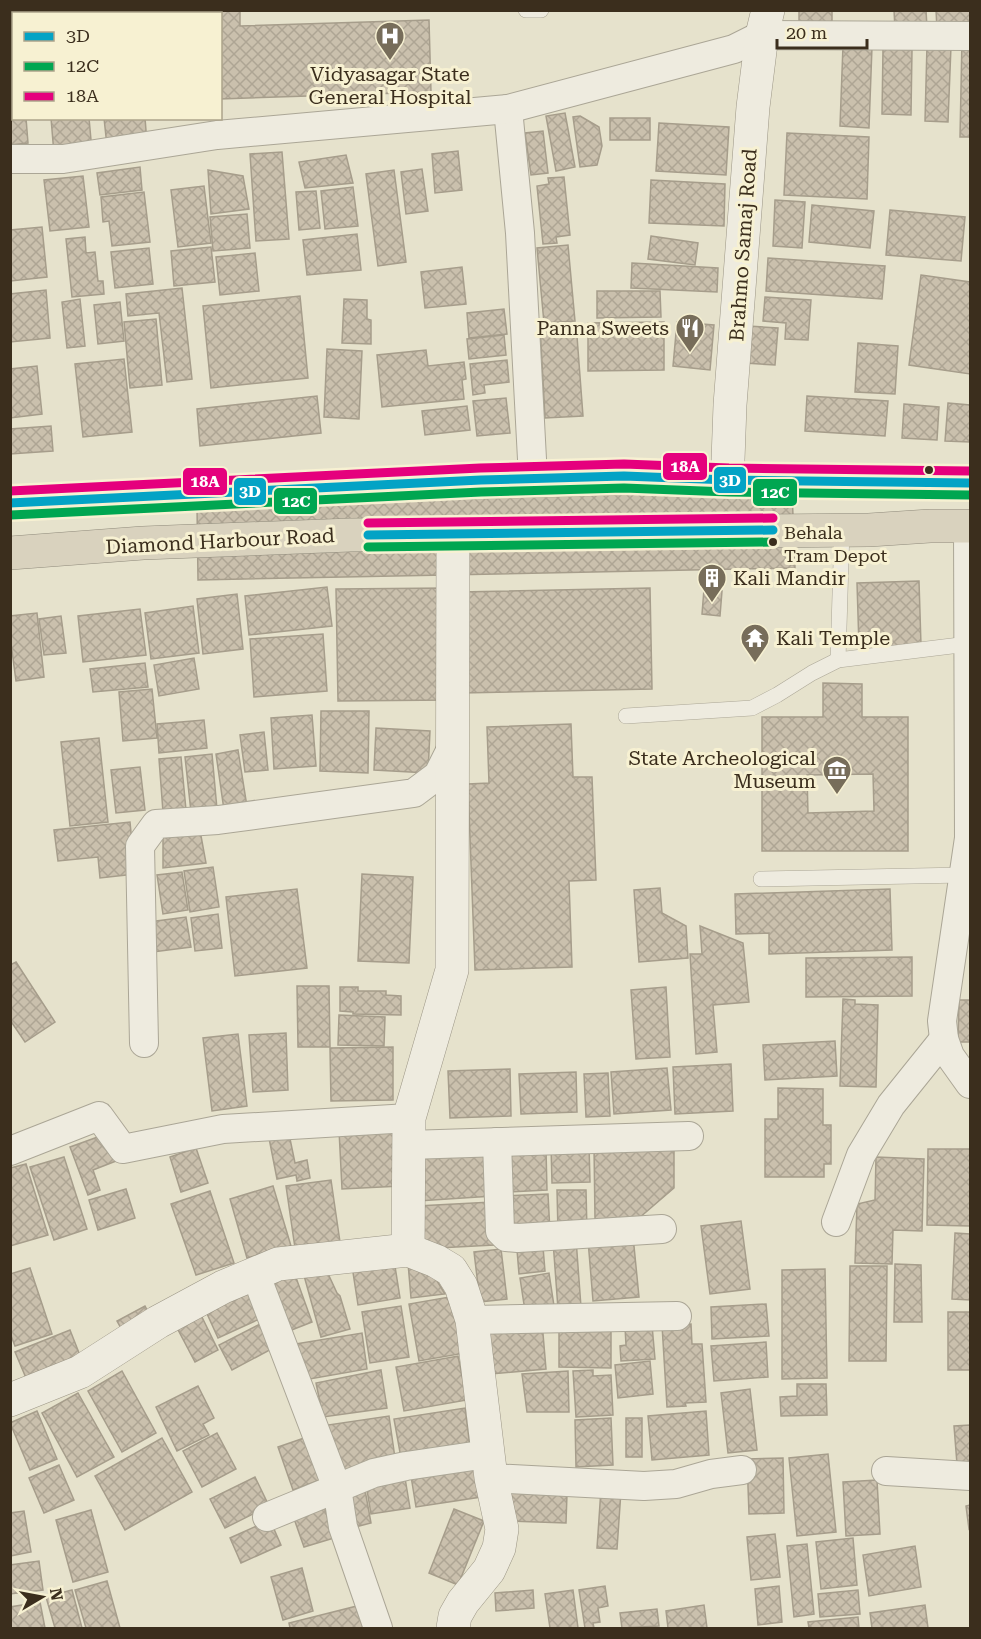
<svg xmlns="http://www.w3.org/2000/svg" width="981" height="1639" viewBox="0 0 981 1639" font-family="'Roboto Serif',serif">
  <defs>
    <pattern id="building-cross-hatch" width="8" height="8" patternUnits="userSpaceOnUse" patternTransform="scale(1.5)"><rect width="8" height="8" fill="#cac0ad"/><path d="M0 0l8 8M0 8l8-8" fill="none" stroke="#aea594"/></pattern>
  </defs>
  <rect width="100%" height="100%" fill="#e6e2cc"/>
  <g fill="url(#building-cross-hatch)" stroke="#a69d8b" stroke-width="1.5" fill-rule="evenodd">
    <polygon points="10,10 16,10 16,14 14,14 14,60 10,60"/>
    <rect x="21" y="10" width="72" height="4"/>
    <polygon points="163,10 240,10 240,26 429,20 431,92 220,99 220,14 107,14"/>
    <polygon points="799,10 832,10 832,22 799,21"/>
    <polygon points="894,10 926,10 927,28 895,29"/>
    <polygon points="936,10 970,10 970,28 937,29"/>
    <polygon points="962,39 970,40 970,137 960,137"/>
    <polygon points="843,45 872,47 869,128 840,126"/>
    <polygon points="927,45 951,46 948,122 925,121"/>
    <polygon points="883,49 912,50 911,115 882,114"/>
    <polygon points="10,73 14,73 14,118 26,118 28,143 10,145"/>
    <polygon points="565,113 575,167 556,171 546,116"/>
    <polygon points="580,116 599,127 602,146 597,165 580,167 573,117"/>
    <polygon points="51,118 89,118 92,151 54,154"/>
    <polygon points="104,118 145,118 147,143 107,146"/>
    <rect x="610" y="118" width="40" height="22"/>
    <polygon points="659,123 729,127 726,175 656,171"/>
    <polygon points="543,131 548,173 531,175 525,133"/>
    <polygon points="787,133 869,137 867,199 784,195"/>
    <polygon points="458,151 462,190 435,193 432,154"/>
    <polygon points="282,152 289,239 256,241 250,154"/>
    <polygon points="346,155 353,183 305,188 299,162"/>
    <polygon points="140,167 142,190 100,195 97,173"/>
    <polygon points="422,169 428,211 406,214 401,172"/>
    <polygon points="208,170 243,176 249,209 211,214"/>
    <polygon points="394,170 406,262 378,266 366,174"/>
    <polygon points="83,176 89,227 50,231 44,180"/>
    <polygon points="564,177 570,235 556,237 557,243 543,244 537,186 549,184 548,178"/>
    <polygon points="651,180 725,184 724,226 649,223"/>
    <polygon points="204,186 211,243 178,247 171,190"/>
    <polygon points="353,187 358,226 325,229 321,191"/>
    <polygon points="316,191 320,228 299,230 296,192"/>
    <polygon points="144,192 150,242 112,246 109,221 103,222 101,197"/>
    <polygon points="775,200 805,202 802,248 773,246"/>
    <polygon points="812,205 874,211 870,248 809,242"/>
    <polygon points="890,210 965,217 961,261 886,255"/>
    <polygon points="247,214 250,248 213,251 210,217"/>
    <polygon points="42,227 47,277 11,281 10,230"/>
    <polygon points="357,234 361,270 307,275 303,240"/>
    <polygon points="651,236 698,243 695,265 648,259"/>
    <polygon points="85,237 86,253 95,252 98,281 103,281 104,294 72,297 66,239"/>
    <polygon points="568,245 575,321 544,323 537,248"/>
    <polygon points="211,247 215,282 174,286 171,251"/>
    <polygon points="149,248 153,284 115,288 111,252"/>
    <polygon points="255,253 259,291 220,295 216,257"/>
    <polygon points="768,258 885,266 882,299 766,291"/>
    <polygon points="632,263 718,268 717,292 631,288"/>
    <polygon points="462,267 466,304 425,308 421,272"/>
    <polygon points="921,275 970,282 970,374 909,365"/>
    <polygon points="182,288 192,379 167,382 159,313 128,316 126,294"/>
    <polygon points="46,290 50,338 10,342 10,294"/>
    <polygon points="597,291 660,291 661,317 597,318"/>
    <polygon points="300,296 308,378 211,388 203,306"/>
    <polygon points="765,297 811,300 808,340 785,339 786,323 763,321"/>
    <polygon points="80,299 85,346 67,348 62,302"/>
    <polygon points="344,299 367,300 367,319 371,320 371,344 342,343"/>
    <polygon points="120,302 124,341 98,344 94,305"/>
    <polygon points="504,309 507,334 469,338 467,313"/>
    <polygon points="156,319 162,385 130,388 124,322"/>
    <polygon points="664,322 664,370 588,371 588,323"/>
    <polygon points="677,322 714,325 710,370 673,366"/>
    <polygon points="576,323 583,416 545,418 540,326"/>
    <polygon points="748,326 778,328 775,365 745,363"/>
    <polygon points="504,335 506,355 469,359 467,339"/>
    <polygon points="858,343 898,346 895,394 855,392"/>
    <polygon points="327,349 362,351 359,419 324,417"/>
    <polygon points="426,350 428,366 464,362 466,379 462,380 464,399 382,407 377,355"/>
    <polygon points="124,359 132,432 83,437 75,364"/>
    <polygon points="507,360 509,382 484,385 485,393 473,395 470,364"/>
    <polygon points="37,366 42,414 10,418 10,369"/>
    <polygon points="317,396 321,433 200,446 197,409"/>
    <polygon points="807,396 888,401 885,436 805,431"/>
    <polygon points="506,398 510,433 477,436 473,401"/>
    <polygon points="948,403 970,405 970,442 945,441"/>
    <polygon points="904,404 939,407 937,440 902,438"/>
    <polygon points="467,406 470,430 425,435 422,411"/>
    <polygon points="51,426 53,451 10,454 10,429"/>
    <polygon points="792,490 795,568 198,580 197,506"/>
    <polygon points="919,581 921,645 859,647 857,583"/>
    <polygon points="327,587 332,626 249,635 245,596"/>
    <polygon points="447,588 449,700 338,701 336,589"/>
    <polygon points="650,588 652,689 462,693 460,592"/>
    <polygon points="704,589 722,591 720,616 702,614"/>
    <polygon points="237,594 243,649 203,654 197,599"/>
    <polygon points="193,606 199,653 151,659 145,613"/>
    <polygon points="140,609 146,655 83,662 78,616"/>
    <polygon points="37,613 44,677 16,681 10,636 10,616"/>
    <polygon points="61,616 66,653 44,655 39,619"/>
    <polygon points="323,634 327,691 254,697 250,639"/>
    <polygon points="194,658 199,689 159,696 154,665"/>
    <polygon points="145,663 148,687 93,692 90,669"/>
    <path d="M823,683L862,684V717H908V851H762V717H823ZM873,774L874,811L808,813L807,775Z"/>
    <polygon points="152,689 157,738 123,741 119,692"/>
    <polygon points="321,711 369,711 368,773 320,771"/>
    <polygon points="312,715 316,766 274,769 271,718"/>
    <polygon points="204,720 207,748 159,753 157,724"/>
    <polygon points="571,724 573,777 592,777 596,880 569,881 572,967 475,970 468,784 489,783 487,727"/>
    <polygon points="376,728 430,731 428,773 374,770"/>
    <polygon points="264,732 268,770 245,772 240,735"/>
    <polygon points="99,738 108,822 70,826 61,742"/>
    <polygon points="238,750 248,813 225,817 216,754"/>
    <polygon points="212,754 217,809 191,812 185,757"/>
    <polygon points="181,757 186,810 163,812 159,759"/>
    <polygon points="140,767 145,810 116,813 111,770"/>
    <polygon points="130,822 135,874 100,878 98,857 58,861 54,830"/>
    <polygon points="199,825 206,863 163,868 163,829"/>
    <polygon points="213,867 219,907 190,912 184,871"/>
    <polygon points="182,872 188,910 163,914 157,875"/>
    <polygon points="362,874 413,877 409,963 358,961"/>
    <polygon points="660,888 662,913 686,926 688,958 639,962 634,890"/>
    <polygon points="297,889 307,968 235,976 226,897"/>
    <polygon points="890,889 892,950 769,954 769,933 736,934 735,894"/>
    <polygon points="218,914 222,948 195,951 191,918"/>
    <polygon points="186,917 191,947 153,952 149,922"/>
    <polygon points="700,926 743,943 749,1002 713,1005 717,1052 696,1054 690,954 702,954"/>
    <polygon points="912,957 912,996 806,997 806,958"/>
    <polygon points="16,962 55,1022 25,1042 10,1020 10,965"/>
    <polygon points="297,986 329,986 330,1047 298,1047"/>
    <polygon points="340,987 358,987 358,991 386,991 386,995 401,996 401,1015 353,1014 353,1012 340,1011"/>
    <polygon points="666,987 670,1057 636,1059 631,990"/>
    <polygon points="843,999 855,1000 855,1004 878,1005 876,1087 840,1086"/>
    <polygon points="959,1000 970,1000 970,1042 958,1042"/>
    <polygon points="339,1015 385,1017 384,1046 338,1045"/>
    <polygon points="286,1033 288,1090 253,1092 249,1035"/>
    <polygon points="238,1034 247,1106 212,1111 203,1038"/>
    <polygon points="835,1041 837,1076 765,1080 763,1045"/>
    <polygon points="393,1047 393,1100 331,1101 330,1048"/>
    <polygon points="731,1064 733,1111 675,1114 673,1067"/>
    <polygon points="667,1068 671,1110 614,1114 611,1072"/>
    <polygon points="510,1069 511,1116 450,1118 448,1071"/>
    <polygon points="576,1072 577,1112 521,1114 519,1074"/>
    <polygon points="608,1073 610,1116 586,1117 584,1074"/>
    <polygon points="778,1088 823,1089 823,1125 831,1125 831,1164 824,1164 824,1177 765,1177 765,1119 778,1119"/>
    <polygon points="398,1128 401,1186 342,1189 339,1130"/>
    <polygon points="106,1134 116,1161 93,1170 100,1190 88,1195 70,1147"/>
    <polygon points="289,1134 295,1163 307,1160 310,1178 297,1181 296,1175 277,1179 269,1138"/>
    <polygon points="589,1145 590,1182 552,1183 551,1146"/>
    <polygon points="594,1147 674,1147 674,1188 639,1218 595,1219"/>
    <polygon points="196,1148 208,1183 181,1192 170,1157"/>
    <polygon points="490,1148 493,1196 418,1201 415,1152"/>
    <polygon points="928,1149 970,1149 970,1226 927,1225"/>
    <polygon points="546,1150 547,1190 509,1192 508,1152"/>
    <polygon points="64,1157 87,1229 54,1240 30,1167"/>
    <polygon points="876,1157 924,1159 922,1231 893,1230 892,1264 855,1263 857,1204 875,1200"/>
    <polygon points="26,1164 48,1235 10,1246 10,1168"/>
    <polygon points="331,1180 340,1242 295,1248 286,1186"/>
    <polygon points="273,1186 291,1246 247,1258 230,1199"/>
    <polygon points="126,1189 135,1218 98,1230 89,1200"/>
    <polygon points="557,1190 586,1190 587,1231 558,1232"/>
    <polygon points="210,1191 234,1263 196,1275 171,1204"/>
    <polygon points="548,1194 550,1232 505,1233 504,1196"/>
    <polygon points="492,1202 494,1245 419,1249 417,1206"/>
    <polygon points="741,1221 750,1289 710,1294 701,1226"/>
    <polygon points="955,1233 970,1234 970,1300 952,1299"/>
    <polygon points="633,1236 639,1297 593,1301 588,1240"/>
    <polygon points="576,1239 581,1307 558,1309 553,1241"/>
    <polygon points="543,1247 545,1271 519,1274 517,1250"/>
    <polygon points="501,1249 507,1299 480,1302 474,1252"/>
    <polygon points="394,1260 400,1298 358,1305 352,1266"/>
    <polygon points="408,1263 431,1271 445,1294 411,1298"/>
    <polygon points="895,1264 921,1265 922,1322 894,1322"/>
    <polygon points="324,1265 337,1293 340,1296 350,1329 321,1337 303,1272"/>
    <polygon points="850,1266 887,1266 886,1361 849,1361"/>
    <polygon points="30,1268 52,1334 15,1346 10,1333 10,1274"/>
    <polygon points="825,1269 827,1378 782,1379 782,1270"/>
    <polygon points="294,1272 312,1322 284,1333 265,1282"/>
    <polygon points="549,1273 554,1306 525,1311 520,1278"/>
    <polygon points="251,1284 266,1316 218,1338 204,1307"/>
    <polygon points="455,1296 465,1353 419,1361 409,1304"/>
    <polygon points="766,1304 769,1336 712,1339 711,1307"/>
    <polygon points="145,1306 154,1323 126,1337 117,1321"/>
    <polygon points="401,1306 409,1357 370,1363 362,1312"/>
    <polygon points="199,1311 218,1350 195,1362 175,1324"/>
    <rect x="948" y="1312" width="22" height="58"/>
    <polygon points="266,1321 279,1345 232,1370 219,1345"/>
    <polygon points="542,1322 546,1369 491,1374 488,1327"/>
    <polygon points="559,1324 611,1325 611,1368 559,1367"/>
    <polygon points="691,1324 692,1344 702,1344 706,1402 685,1403 686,1406 667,1407 662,1325"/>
    <polygon points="652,1325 655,1359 621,1361 620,1346 626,1345 625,1327"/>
    <polygon points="70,1330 83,1363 29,1385 15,1352"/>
    <polygon points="362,1333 367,1369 304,1380 289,1345"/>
    <polygon points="766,1342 768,1377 714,1381 711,1346"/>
    <polygon points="458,1356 467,1400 404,1411 396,1367"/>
    <polygon points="650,1361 653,1394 618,1398 615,1365"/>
    <polygon points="381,1370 387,1408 323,1417 316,1383"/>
    <polygon points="593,1370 593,1376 611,1375 613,1415 576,1417 573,1371"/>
    <polygon points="122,1371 156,1433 122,1452 88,1391"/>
    <polygon points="568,1371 569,1412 527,1412 522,1374"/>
    <polygon points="797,1384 826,1384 827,1415 781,1416 780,1397 797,1396"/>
    <polygon points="198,1386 214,1418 203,1424 209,1435 177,1451 156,1407"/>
    <polygon points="750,1389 757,1450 728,1453 721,1393"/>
    <polygon points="78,1393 114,1457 77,1477 42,1413"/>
    <polygon points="465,1408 470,1447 401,1458 394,1419"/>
    <polygon points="37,1411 57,1459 30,1470 10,1423"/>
    <polygon points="706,1411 709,1455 652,1460 648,1416"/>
    <polygon points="389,1416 396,1465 340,1473 321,1426"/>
    <polygon points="611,1418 613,1465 576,1467 575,1420"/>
    <rect x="626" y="1418" width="16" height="39"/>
    <polygon points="970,1425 970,1463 957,1464 954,1426"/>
    <polygon points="217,1433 236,1469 202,1487 183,1451"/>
    <polygon points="310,1436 325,1478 293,1490 278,1447"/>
    <polygon points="162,1438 192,1492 125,1530 95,1476"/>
    <polygon points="828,1454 836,1532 797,1536 789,1458"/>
    <polygon points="783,1458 784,1513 749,1514 747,1459"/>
    <polygon points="475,1460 481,1497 416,1507 410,1470"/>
    <polygon points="59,1465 74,1500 44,1513 29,1478"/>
    <polygon points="404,1472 410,1508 371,1514 365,1478"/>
    <polygon points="255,1477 269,1506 225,1528 210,1499"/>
    <polygon points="877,1480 880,1534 846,1536 843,1482"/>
    <polygon points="506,1485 567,1494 566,1523 505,1521"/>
    <polygon points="601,1489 621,1491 617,1549 597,1548"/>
    <polygon points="365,1490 371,1523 355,1527 346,1493"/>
    <polygon points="323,1503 334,1538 304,1547 292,1513"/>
    <polygon points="970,1505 970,1528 969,1529 966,1506"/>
    <polygon points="454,1509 484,1521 458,1585 429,1573"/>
    <polygon points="91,1510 108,1572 73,1582 56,1520"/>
    <polygon points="24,1511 31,1552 10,1556 10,1513"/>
    <polygon points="270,1520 281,1545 241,1563 230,1538"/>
    <polygon points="775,1534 780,1577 751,1580 747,1537"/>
    <polygon points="853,1538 857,1585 821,1589 816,1542"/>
    <polygon points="807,1544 814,1614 794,1617 787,1546"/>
    <polygon points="915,1546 921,1587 869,1596 863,1555"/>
    <polygon points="39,1561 43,1590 10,1594 10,1565"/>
    <polygon points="302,1568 313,1611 283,1620 271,1577"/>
    <polygon points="107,1581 120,1628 86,1628 75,1590"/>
    <polygon points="605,1586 608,1606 598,1608 600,1622 593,1623 594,1628 585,1628 579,1590"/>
    <polygon points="779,1586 782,1622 758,1625 755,1589"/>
    <polygon points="72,1590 82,1628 55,1628 46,1597"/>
    <polygon points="533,1590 534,1608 496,1611 495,1593"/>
    <polygon points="573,1590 578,1628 550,1628 545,1594"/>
    <polygon points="858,1590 860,1614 820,1617 818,1594"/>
    <polygon points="40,1602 45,1628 10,1628 10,1607"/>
    <polygon points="704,1605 707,1628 668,1628 666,1611"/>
    <polygon points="925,1605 928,1628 872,1628 870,1613"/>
    <polygon points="357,1606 363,1628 290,1628 289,1623"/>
    <polygon points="657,1609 659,1626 622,1628 620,1613"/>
    <polygon points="858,1617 859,1628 809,1628 808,1622"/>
  </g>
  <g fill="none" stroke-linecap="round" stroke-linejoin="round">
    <g stroke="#aba696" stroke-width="16">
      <g id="lane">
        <polyline points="526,10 541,10"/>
        <polyline points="838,660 842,529"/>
        <polyline points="626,716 752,708 777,695 812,673 838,660 968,644"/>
        <polyline points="761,879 964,875"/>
      </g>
    </g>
    <g stroke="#aba696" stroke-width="30">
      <g id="street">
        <polyline points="508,109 520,233 533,478"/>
        <polyline points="10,159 63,159 217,135 508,109 734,49 762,35 970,36"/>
        <polyline points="968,526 969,838 942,1021 944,1039 950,1056 970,1084"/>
        <polyline points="144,1043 140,846 156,824 218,820 414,793 438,775 452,747"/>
        <polyline points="497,1142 500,1231 506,1237 518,1238 662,1229"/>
        <polyline points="408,1145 689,1136"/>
        <polyline points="10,1151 99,1116 123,1149 223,1129 409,1118"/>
        <polyline points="836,1222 861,1155 891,1105 944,1039"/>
        <polyline points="255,1273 337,1488 343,1527 378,1628"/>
        <polyline points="472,1320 677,1316"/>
        <polyline points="886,1471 970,1476"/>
        <polyline points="491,1478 644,1486 676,1484 711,1474 742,1470"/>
        <polyline points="267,1517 374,1473 406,1466 487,1454"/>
      </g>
    </g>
    <g stroke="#9b9585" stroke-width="34">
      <g id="secondary">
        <polyline points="729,480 728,460 730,405 753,107 762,35 768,10"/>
        <polyline points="408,1250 409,1118 452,970 453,535"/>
        <polyline points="10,1400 80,1372 158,1322 223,1287 278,1264 408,1250 436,1261 451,1270 461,1286 472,1320 491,1478 502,1529 499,1548 489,1570 463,1602 455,1616 453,1628"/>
      </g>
    </g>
    <g stroke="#908b7c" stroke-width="34">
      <g id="highway">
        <polyline points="10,503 481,480 624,476 729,480 970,483"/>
        <polyline points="10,553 143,543 350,535 869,530 930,526 970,526"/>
      </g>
    </g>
    <use href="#lane" stroke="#eeebdf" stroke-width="15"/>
    <use href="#street" stroke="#eeebdf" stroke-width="28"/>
    <use href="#secondary" stroke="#eeebdf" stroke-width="33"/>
    <use href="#highway" stroke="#d9d2be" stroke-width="33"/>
    <g stroke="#f7f1d2" stroke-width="14">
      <g id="bus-1">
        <polyline points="10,503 481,480 624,476 729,480 970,483"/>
        <polyline points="368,535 773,530"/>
      </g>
    </g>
    <g stroke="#f7f1d2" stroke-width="14">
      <g id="bus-2">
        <polyline points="11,515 481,492 624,488 729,492 970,495"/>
        <polyline points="368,547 773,542"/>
      </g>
    </g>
    <g stroke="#f7f1d2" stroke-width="14">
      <g id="bus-3">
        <polyline points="10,491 480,468 624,464 729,468 970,471"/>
        <polyline points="368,523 773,518"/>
      </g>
    </g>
    <use href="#bus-1" stroke="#03a3c5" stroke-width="9"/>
    <use href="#bus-2" stroke="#00a651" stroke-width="9"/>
    <use href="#bus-3" stroke="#e5007d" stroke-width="9"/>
  </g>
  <defs>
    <g id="hospital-pin" transform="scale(1.5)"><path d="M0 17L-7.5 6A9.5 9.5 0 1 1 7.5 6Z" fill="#776d5a" stroke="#f7f1d2"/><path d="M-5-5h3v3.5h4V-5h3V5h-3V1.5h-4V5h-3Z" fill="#fff"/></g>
    <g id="restaurant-pin" transform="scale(1.5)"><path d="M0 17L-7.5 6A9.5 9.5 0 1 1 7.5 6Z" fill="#776d5a" stroke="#f7f1d2"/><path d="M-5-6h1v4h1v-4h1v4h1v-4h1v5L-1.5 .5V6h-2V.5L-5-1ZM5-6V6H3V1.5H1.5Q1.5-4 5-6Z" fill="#fff"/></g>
    <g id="building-pin" transform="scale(1.5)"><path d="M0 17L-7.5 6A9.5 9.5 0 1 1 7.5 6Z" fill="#776d5a" stroke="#f7f1d2"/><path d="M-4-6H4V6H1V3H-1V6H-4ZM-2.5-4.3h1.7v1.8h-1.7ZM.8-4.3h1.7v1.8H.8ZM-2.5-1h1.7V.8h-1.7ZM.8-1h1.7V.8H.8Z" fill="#fff"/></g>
    <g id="temple-pin" transform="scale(1.5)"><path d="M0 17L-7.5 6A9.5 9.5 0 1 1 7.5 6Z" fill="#776d5a" stroke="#f7f1d2"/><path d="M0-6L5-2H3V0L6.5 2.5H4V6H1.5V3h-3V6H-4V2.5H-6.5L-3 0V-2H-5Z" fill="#fff"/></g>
    <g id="museum-pin" transform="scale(1.5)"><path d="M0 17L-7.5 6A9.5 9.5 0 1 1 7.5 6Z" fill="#776d5a" stroke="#f7f1d2"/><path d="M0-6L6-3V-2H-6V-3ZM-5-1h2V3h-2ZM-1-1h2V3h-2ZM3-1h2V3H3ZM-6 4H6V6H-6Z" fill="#fff"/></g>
  </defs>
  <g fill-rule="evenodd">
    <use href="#hospital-pin" x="390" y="36"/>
    <use href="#restaurant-pin" x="690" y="328"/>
    <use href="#building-pin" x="712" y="578"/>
    <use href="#temple-pin" x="755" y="638"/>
    <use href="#museum-pin" x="837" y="770"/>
  </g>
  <g fill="#3b2e1d" stroke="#f7f1d2" stroke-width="2">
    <circle cx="929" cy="470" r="5"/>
    <circle cx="773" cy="542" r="5"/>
  </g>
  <g text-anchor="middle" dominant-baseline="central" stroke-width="6" stroke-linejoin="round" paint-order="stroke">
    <g font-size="18" fill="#3b2e1d" stroke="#f7f1d2" text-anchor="start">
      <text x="784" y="532">Behala<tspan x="784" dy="23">Tram Depot</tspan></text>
    </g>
    <g font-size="20" fill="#3b2e1d" stroke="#f7f1d2" text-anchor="end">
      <text x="390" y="74" text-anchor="middle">Vidyasagar State<tspan x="390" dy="23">General Hospital</tspan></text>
      <text x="669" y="328">Panna Sweets</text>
      <text x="733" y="578" text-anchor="start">Kali Mandir</text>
      <text x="776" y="638" text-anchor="start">Kali Temple</text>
      <text x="816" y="758">State Archeological<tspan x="816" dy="23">Museum</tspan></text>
    </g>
    <g font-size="20" fill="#3b2e1d" stroke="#f7f1d2">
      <text transform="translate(743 245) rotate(-86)">Brahmo Samaj Road</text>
      <text transform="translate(220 541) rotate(-3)">Diamond Harbour Road</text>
    </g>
  </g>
  <g stroke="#f7f1d2" stroke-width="2">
    <rect x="662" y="452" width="46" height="29" rx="6" fill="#e5007d"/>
    <rect x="713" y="466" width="34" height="28" rx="6" fill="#03a3c5"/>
    <rect x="182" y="467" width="46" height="29" rx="6" fill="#e5007d"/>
    <rect x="233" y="477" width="34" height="29" rx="6" fill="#03a3c5"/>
    <rect x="752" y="478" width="46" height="29" rx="6" fill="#00a651"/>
    <rect x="273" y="487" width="45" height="28" rx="6" fill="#00a651"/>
  </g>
  <g font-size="16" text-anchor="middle" font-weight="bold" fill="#fff">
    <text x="685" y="472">18A</text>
    <text x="730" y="486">3D</text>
    <text x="205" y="487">18A</text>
    <text x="250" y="497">3D</text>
    <text x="775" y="498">12C</text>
    <text x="296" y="507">12C</text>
  </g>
  <rect width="981" height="1639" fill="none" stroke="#3b2e1d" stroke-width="24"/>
  <rect x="12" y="12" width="210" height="108" fill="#f7f1d2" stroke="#aca38a" stroke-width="1.5"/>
  <rect x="24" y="32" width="30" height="9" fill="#03a3c5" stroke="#aca38a" stroke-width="1.5"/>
  <text x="66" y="42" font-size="18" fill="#3b2e1d">3D</text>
  <rect x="24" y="62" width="30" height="9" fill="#00a651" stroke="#aca38a" stroke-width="1.5"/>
  <text x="66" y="72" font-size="18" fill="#3b2e1d">12C</text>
  <rect x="24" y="92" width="30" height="9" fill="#e5007d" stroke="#aca38a" stroke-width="1.5"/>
  <text x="66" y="102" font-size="18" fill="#3b2e1d">18A</text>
  <g transform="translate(42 1597) rotate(80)" stroke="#f7f1d2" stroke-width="4.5" paint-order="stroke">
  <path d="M0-4.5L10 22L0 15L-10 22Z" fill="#3b2e1d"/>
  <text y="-9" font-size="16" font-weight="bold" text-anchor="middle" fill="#3b2e1d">N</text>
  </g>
  <path d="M777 39v9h90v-9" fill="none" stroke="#3b2e1d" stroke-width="3"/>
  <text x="786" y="39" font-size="18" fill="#3b2e1d" stroke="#f7f1d2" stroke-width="4.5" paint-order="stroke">20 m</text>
</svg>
